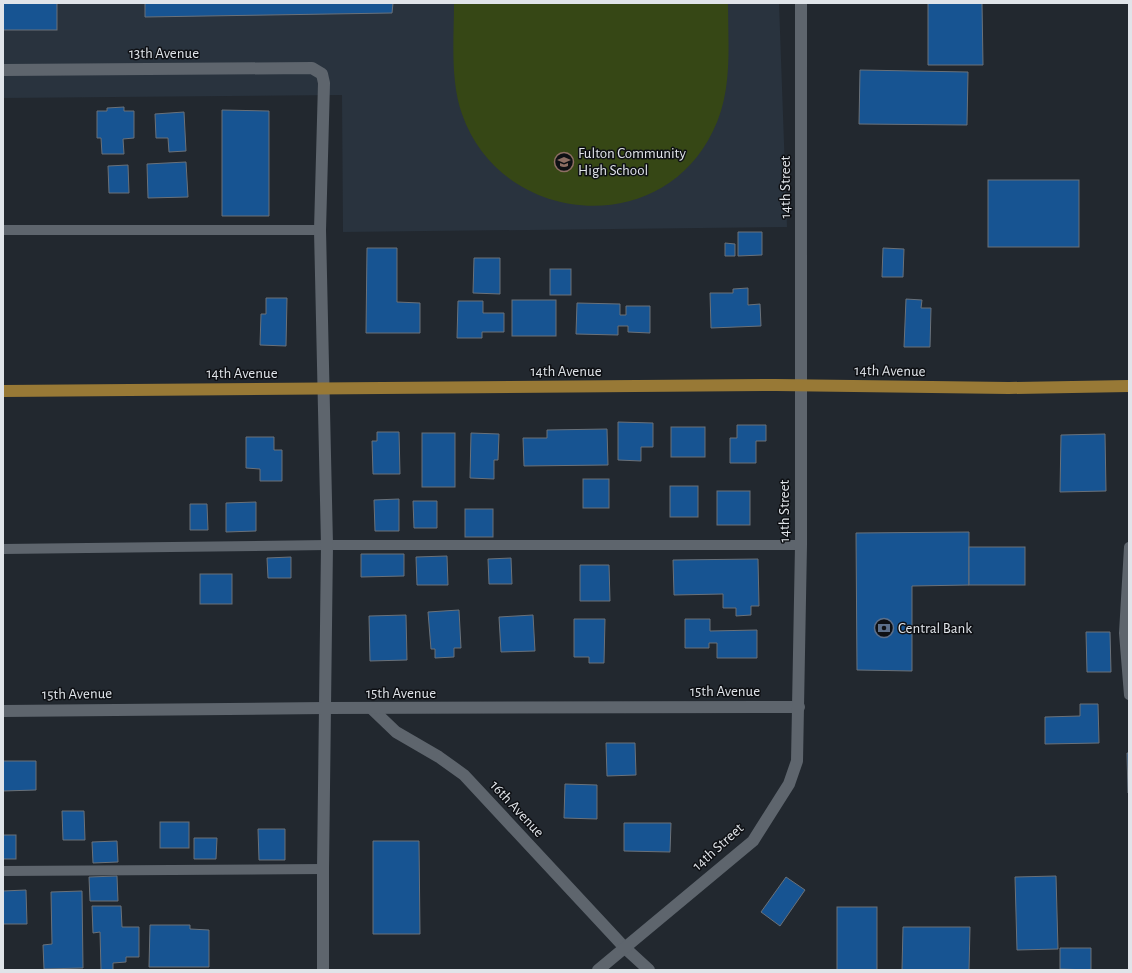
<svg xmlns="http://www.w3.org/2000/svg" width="1132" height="973" viewBox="0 0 1132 973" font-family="'Alegreya Sans',sans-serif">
  <rect width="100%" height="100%" fill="#22282f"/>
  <polygon fill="#29333e" points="3,3 779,3 787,227 343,232 342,95 3,98"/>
  <path fill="#364715" d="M454,3H728C728,46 733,91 713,131C661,240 501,226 462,114C450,80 454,39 454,3Z"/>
  <g fill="#175492" stroke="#6a7179">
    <rect x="3" y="3" width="54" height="27"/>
    <polygon points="145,3 393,3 392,13 145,17"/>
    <polygon points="928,3 982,3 983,65 928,65"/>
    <polygon points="860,70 968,72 967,125 859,124"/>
    <polygon points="124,107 124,111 134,111 134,138 123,139 124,154 102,154 101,138 97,138 97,111 107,111 107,108"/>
    <polygon points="222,110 269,111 269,216 222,216"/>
    <polygon points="184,112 186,151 169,152 168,138 156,138 155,114"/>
    <polygon points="186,162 188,197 148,198 147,164"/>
    <polygon points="128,165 129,193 109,193 108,166"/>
    <rect x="988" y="180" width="91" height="67"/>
    <polygon points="738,232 762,232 762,255 738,256"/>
    <polygon points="725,243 735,244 735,256 725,256"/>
    <polygon points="367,248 397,248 397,302 420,303 420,333 366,333"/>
    <polygon points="883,248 904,249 903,277 882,277"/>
    <polygon points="474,258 500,258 500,294 473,293"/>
    <rect x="550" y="269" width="21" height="26"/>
    <polygon points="748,288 748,305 760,304 761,326 711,328 710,293 733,293 733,289"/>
    <polygon points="266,298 287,298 286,346 260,345 261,314 266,314"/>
    <polygon points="906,299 922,300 921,308 931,308 930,347 904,347"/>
    <rect x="512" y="300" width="44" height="36"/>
    <polygon points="458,301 483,301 483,313 504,313 504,332 482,332 482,338 457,338"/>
    <polygon points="577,303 620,304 620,315 626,315 626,306 650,306 650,333 628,332 628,326 618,326 618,335 576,334"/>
    <polygon points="618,422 653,423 653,447 641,447 641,461 618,460"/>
    <polygon points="737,425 766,425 766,441 756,441 756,463 730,463 730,438 737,438"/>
    <rect x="671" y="427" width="34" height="30"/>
    <polygon points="607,429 608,465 524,466 523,438 547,438 547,430"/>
    <polygon points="377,432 399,432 400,474 373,474 372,441 377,441"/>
    <rect x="422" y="433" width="33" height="54"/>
    <polygon points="471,433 499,434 498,460 494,460 494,479 470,478"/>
    <polygon points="1105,434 1106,491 1060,492 1061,435"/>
    <polygon points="246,437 274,437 274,450 282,450 282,481 260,481 260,469 246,468"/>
    <rect x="583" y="479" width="26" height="29"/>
    <rect x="670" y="486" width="28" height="31"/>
    <rect x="717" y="491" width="33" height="34"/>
    <polygon points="399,499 399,531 375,531 374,500"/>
    <polygon points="413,501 437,501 437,528 414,528"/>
    <polygon points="256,502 256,531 226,532 226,503"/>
    <polygon points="190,504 207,504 208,530 190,530"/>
    <rect x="465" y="509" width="28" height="28"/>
    <polygon points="969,532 969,585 912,586 912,671 857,670 856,533"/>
    <rect x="969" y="547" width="56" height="38"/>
    <polygon points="361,554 404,554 404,576 361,577"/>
    <polygon points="447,556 448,585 417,585 416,557"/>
    <polygon points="291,557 291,578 268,578 267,558"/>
    <polygon points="511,558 512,584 489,584 488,559"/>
    <polygon points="758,559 759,606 751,606 751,615 736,616 736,608 723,608 723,594 674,595 673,560"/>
    <polygon points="580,565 609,565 610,601 580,601"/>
    <rect x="200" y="574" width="32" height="30"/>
    <polygon points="459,610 461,648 454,648 454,657 435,658 435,649 431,649 428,612"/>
    <polygon points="406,615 407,660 370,661 369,616"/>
    <polygon points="533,615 535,651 501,652 499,617"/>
    <polygon points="574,619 605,619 604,663 589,663 589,657 574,657"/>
    <polygon points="685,619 710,619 710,631 757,630 757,658 717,658 717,643 709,643 709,648 685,648"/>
    <polygon points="1086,632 1110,632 1111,672 1087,672"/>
    <polygon points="1080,704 1098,704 1099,743 1045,744 1045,717 1080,716"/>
    <polygon points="606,743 635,743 636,775 607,776"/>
    <polygon points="1127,753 1129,753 1129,793 1128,793"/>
    <polygon points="3,761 36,761 36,790 3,791"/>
    <polygon points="565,784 597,785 597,819 564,818"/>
    <polygon points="62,811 84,811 85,840 63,840"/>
    <rect x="160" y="822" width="29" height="26"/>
    <polygon points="624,823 671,823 670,852 624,851"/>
    <polygon points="258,829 285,829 285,860 259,860"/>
    <rect x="3" y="835" width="13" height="24"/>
    <polygon points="194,838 217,838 216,859 194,859"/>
    <polygon points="117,841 118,862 93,863 92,842"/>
    <polygon points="373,841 419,841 420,934 373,934"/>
    <polygon points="117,876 118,901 90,901 89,877"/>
    <polygon points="1056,876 1058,949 1017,950 1015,877"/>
    <polygon points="786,877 805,890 780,926 761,912"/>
    <polygon points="26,890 27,924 3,924 3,891"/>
    <polygon points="82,891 83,968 44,969 43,945 52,944 51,892"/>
    <polygon points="92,906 121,906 122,927 139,927 139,957 126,957 126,962 113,963 113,970 101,970 100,932 93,933"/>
    <rect x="837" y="907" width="40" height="63"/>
    <polygon points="150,925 190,925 190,929 209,930 209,967 149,967"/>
    <polygon points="903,927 970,927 969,970 902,970"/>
    <polygon points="1060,948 1091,948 1091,970 1060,969"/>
  </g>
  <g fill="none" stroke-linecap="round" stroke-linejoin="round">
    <g stroke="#5e656d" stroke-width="10">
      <polyline points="3,230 320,230"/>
      <polyline points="1129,547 1124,633 1129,695"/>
      <polyline points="3,549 327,545 801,545"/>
      <polyline points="3,871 323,869"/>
    </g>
    <g stroke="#5e656d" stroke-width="12">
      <polyline points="3,70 312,68 322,74 324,83 320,230 327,545 323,869 323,970"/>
      <polyline points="372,709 396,732 439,757 464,775 625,948 649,970"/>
      <polyline points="3,711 325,708 799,707"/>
      <polyline points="598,970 753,841 789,784 797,761 801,545 801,3"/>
    </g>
    <polyline stroke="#987936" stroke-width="12" points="3,391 776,385 1009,388 1129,386"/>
  </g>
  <defs>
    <g id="school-ring" transform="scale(1)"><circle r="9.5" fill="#0e1014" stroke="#8d6e63" stroke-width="1.5"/><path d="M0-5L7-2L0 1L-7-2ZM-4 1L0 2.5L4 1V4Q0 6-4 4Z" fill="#8d6e63"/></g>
    <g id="bank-ring" transform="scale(1)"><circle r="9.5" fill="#0e1014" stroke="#5c6f8a" stroke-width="1.5"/><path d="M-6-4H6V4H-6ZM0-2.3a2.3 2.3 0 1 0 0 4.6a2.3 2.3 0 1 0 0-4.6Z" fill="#5c6f8a"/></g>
  </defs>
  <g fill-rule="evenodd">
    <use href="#school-ring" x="564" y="162"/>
    <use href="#bank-ring" x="884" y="628"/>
  </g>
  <g text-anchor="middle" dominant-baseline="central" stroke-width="3" stroke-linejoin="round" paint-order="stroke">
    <g font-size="15" fill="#e0e4e9" stroke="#0e1014">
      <text x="164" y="53">13th Avenue</text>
      <text transform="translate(785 187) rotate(-90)">14th Street</text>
      <text x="566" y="371">14th Avenue</text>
      <text transform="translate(890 371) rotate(1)">14th Avenue</text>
      <text x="242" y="373">14th Avenue</text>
      <text transform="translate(784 511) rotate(-90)">14th Street</text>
      <text x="725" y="691">15th Avenue</text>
      <text x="401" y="693">15th Avenue</text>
      <text transform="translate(77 694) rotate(-1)">15th Avenue</text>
      <text transform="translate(517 809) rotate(47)">16th Avenue</text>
      <text transform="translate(718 847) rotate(-42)">14th Street</text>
    </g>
    <g font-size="15" fill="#e0e4e9" stroke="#0e1014" text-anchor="start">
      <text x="578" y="153">Fulton Community<tspan x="578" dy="17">High School</tspan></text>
      <text x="898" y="628">Central Bank</text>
    </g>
  </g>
  <rect width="1132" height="973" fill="none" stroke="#e0e4e9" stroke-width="8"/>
</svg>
